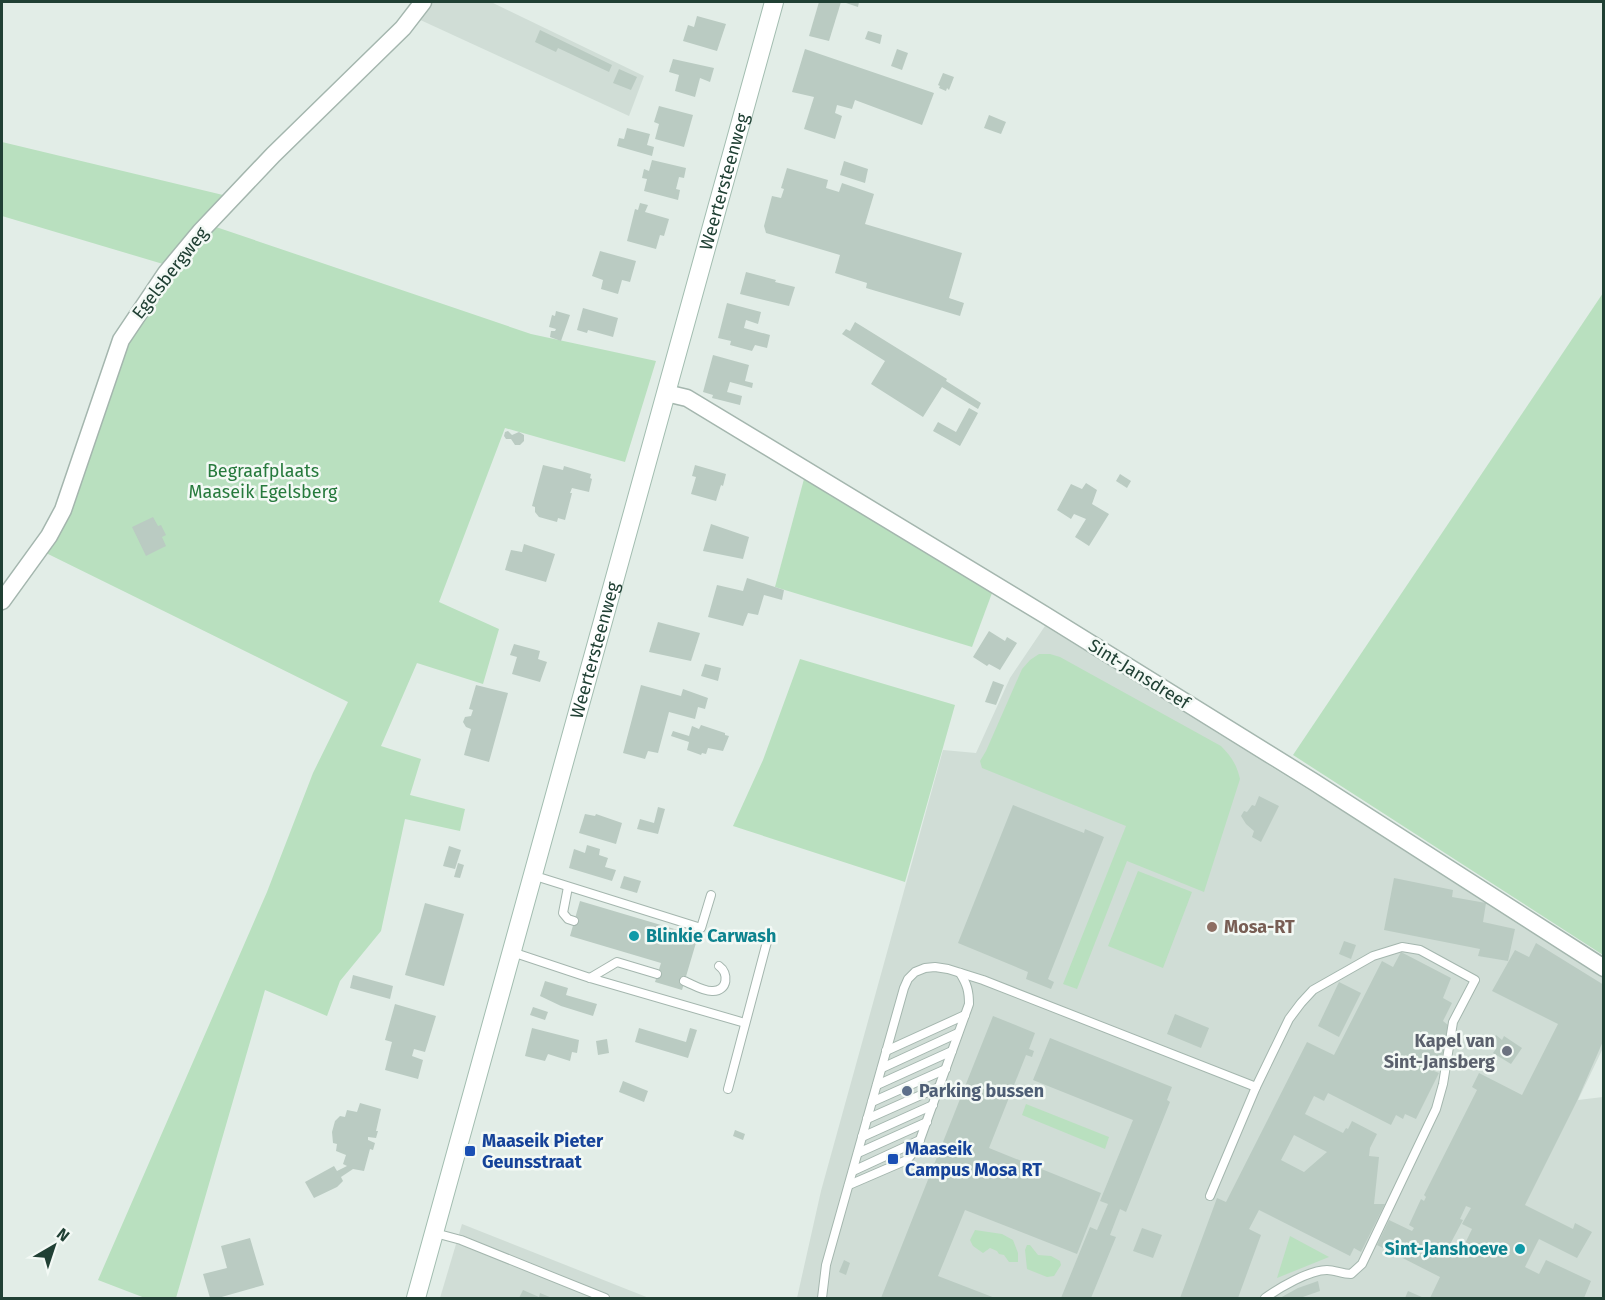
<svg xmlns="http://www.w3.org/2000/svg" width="1605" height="1300" viewBox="0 0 1605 1300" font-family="'Fira Sans',sans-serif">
  <rect width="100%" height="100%" fill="#e2ede7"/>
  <g fill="#d0ddd6">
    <polygon points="427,2 491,2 644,76 629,116 416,18"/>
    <polygon points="1045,626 1603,973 1603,1048 1578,1100 1603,1097 1603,1298 797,1298 821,1191 943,750 976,753 1010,678"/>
    <polygon points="462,1224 649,1298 440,1298"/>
  </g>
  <g fill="#b9e0bf">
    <polygon points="2,142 223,195 163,264 2,216"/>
    <polygon points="216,227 531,334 656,361 625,462 505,428 439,602 499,629 483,684 417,663 381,746 421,759 410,795 465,809 460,831 405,819 381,931 340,981 327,1016 265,990 176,1298 145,1298 98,1280 267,892 313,773 348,702 46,553 124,350 169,275"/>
    <polygon points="1603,293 1604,955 1603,955 1293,755"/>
    <polygon points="804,479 992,593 972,647 775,587"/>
    <path d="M1039,654H1050L1060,657L1221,746C1231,756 1237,765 1240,779L1204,892L1127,861L1077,989L1063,984L1126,826L982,768L980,761L986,751L1022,669L1030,660Z"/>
    <polygon points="800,659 955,705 905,882 733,826 763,760"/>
    <polygon points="1138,871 1192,892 1163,968 1108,946"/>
    <polygon points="1026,1104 1109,1137 1105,1149 1022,1115"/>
    <polygon points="975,1230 1002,1234 1013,1240 1018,1253 1018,1262 1009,1262 1004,1255 999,1254 997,1251 990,1248 983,1253 973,1246 970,1240"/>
    <polygon points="1290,1236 1329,1257 1277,1278"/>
    <polygon points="1027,1245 1030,1245 1038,1255 1051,1256 1060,1261 1061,1265 1054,1276 1047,1277 1027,1269 1025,1250"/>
  </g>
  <g fill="#bacbc2" fill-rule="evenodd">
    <polygon points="819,2 841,2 829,41 809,36"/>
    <polygon points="843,2 859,2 858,7"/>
    <polygon points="697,16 726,24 717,51 683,41 688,25 694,27"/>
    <polygon points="540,30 612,65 609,72 558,48 556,52 535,42"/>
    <polygon points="868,31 882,35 880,44 865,39"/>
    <polygon points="805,49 934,93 922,125 855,100 852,109 837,105 835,113 842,116 835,139 804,129 814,97 792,92"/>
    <polygon points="897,49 908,53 902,70 891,66"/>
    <polygon points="673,59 714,68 710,82 700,78 695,97 675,91 679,75 669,72"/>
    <polygon points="619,69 637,77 631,90 613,83"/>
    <polygon points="943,73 954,77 949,90 947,88 946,91 939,88 940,86 938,85"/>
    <polygon points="659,106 693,115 684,147 655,139 659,124 654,122"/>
    <polygon points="989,115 1006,122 1001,134 984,128"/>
    <polygon points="627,128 650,134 647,145 654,147 652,156 617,146 619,138 624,139"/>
    <polygon points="652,160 686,168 684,178 679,177 676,189 680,190 678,200 644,191 647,179 642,178 644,169 649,171"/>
    <polygon points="844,161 868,169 865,183 840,175"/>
    <polygon points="787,168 828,180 826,188 839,192 842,183 874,194 865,224 962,253 949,298 964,303 960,316 866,288 867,283 835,273 840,255 766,233 764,226 772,196 781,198 784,189 781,188"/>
    <polygon points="640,203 648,205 645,212 669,219 664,236 660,235 656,249 627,241 635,209 638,210"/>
    <polygon points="600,251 636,261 630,282 622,280 618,294 601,289 603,280 592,276"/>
    <polygon points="746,272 776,280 775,282 795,287 789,306 740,294"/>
    <polygon points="727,303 761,312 758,324 746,320 744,328 770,335 767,348 755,345 752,351 730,345 731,341 718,338"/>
    <polygon points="583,308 618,318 613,337 588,330 587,333 577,330"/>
    <polygon points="556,311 570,315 561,341 550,337 551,331 555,331 556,329 549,327 552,315 555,316"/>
    <polygon points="855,322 947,379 946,381 981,403 978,409 942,387 923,417 871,384 885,361 842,334 846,329 850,331"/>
    <polygon points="713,355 749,365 745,381 753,383 752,388 730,382 727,392 742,396 740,405 712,398 713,395 703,392"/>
    <polygon points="969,408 978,413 960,446 933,431 938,422 956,432"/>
    <polygon points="508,431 512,435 519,432 524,435 524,441 520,445 515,445 511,439 506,439 504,436 505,432"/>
    <polygon points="543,465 563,470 564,466 591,474 590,478 592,479 589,492 572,488 570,493 572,493 565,520 558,518 557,522 539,517 535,512 535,507 532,506"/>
    <polygon points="695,465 726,474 723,486 721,485 716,501 691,494 696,477 692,476"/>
    <polygon points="1120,474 1131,481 1127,488 1116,481"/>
    <polygon points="1086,483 1097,490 1092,504 1109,514 1089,546 1075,537 1086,519 1074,514 1071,519 1057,510 1071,484 1082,489"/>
    <polygon points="153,517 158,526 161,525 166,535 162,537 166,546 146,556 132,527"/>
    <polygon points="711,524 749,537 743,559 703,551"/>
    <polygon points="524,544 555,554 546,582 505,570 511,550 522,552"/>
    <polygon points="747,578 784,590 782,600 764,595 758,615 748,613 743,626 708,617 717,585 743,591"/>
    <polygon points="658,622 700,633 691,661 649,652"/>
    <polygon points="989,631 1005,641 1007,637 1017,643 1000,670 989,664 987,666 973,657"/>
    <polygon points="514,644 540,651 538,659 547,662 540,682 512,674 517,657 510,655"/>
    <polygon points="705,664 721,668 718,681 701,676"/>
    <polygon points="993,681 1004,685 996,705 985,702"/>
    <polygon points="476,685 508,693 489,762 464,755 471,729 466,727 463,722 465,717 471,716 473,710 469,709"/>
    <polygon points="641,685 681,696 683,689 708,698 705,709 698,707 695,719 669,712 658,753 648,751 645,759 623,753"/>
    <polygon points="701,725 725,733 725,735 729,736 723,751 708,748 706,754 702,753 701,755 687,750 689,742 671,736 673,731 689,736 692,726 699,729"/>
    <polygon points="1259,796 1279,806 1261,842 1252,837 1254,831 1246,824 1241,816 1244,811 1247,812 1252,805 1255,806"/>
    <polygon points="1013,805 1084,833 1085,829 1104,837 1048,979 1054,982 1051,989 1026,979 1028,972 958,943"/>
    <polygon points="658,807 665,809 658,834 637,829 640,819 654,823"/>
    <polygon points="585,814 595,816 596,814 622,823 616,844 579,833"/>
    <polygon points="587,845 600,849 599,855 608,858 605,867 616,870 612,881 569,868 574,849 585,853"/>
    <polygon points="449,846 461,850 455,869 443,866"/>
    <polygon points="458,863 464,865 460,878 454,877"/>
    <polygon points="624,876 641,881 637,893 620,888"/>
    <polygon points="1394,878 1453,890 1452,897 1486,903 1483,922 1515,929 1508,961 1478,956 1480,949 1384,930"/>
    <polygon points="580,901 698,936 682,990 655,982 661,963 570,936"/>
    <polygon points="425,903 464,914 444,986 405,975"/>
    <polygon points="1344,941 1356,945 1351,959 1339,954"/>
    <path d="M1536,943L1604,985V1039L1577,1101L1525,1205L1573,1229L1575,1223L1592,1232L1577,1258L1539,1239L1525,1267L1539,1274L1546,1260L1591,1281L1584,1298H1430L1440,1277L1377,1245L1389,1220L1412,1231L1414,1228L1409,1225L1421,1199L1424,1201L1426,1197L1424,1195L1477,1090L1472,1087L1479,1073L1522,1095L1558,1024L1492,991L1515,950L1529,957ZM1466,1206L1471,1208L1462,1224L1472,1229L1459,1256L1447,1250L1463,1220L1460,1219Z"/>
    <path d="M1401,952L1451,978L1443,998L1452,1003L1443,1021L1448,1025L1444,1052L1434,1071L1439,1073L1416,1119L1405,1114L1403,1119L1396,1115L1391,1125L1328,1093L1324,1101L1314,1096L1305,1114L1343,1133L1346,1128L1348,1129L1352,1121L1377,1134L1370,1148L1369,1156L1379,1157L1374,1204H1385L1361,1252L1354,1248L1350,1256L1259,1210L1249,1229L1261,1235L1238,1298H1180L1217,1198L1226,1202L1307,1042L1334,1055L1382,961L1393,967ZM1294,1135L1327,1152L1304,1172L1281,1160Z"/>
    <polygon points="353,975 393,986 390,999 350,988"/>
    <polygon points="545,981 568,988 566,995 597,1004 593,1016 561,1006 540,996"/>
    <polygon points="1339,982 1361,993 1339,1037 1318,1026"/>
    <polygon points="395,1004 436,1016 425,1052 414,1049 412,1056 423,1060 418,1079 385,1070 392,1042 385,1040"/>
    <polygon points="533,1007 548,1012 545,1020 530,1015"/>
    <polygon points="1175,1014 1209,1028 1201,1048 1167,1034"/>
    <polygon points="993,1016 1035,1033 1029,1049 1034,1051 1032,1057 1026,1055 989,1148 1101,1193 1077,1254 965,1210 938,1276 995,1298 881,1298"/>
    <polygon points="532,1028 579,1040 577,1053 572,1052 570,1061 548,1054 545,1061 525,1056"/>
    <polygon points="639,1028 686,1042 690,1028 697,1030 688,1058 635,1042"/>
    <polygon points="1496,1035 1502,1040 1504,1036 1522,1048 1511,1064 1493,1053 1496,1049 1490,1044"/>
    <polygon points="1050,1038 1172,1087 1167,1100 1170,1102 1126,1212 1120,1209 1110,1235 1116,1237 1091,1298 1061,1298 1090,1227 1097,1230 1108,1204 1100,1201 1133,1120 1033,1080"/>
    <polygon points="607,1039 609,1053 598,1055 596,1041"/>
    <polygon points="623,1081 648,1091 644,1102 619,1092"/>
    <polygon points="360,1103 381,1109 376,1131 378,1131 376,1138 368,1137 368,1140 375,1143 373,1150 370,1149 364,1171 353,1169 341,1177 343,1181 337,1187 314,1198 305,1182 334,1166 337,1171 347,1166 343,1164 346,1155 336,1151 337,1144 333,1143 332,1132 335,1121 340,1116 345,1117 347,1110 357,1112"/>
    <polygon points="735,1130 745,1134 743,1140 733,1136"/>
    <polygon points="1142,1228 1162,1235 1153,1258 1133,1251"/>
    <polygon points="250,1238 264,1285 218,1298 210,1298 203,1274 227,1268 221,1246"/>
    <polygon points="844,1260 850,1263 846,1275 839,1272"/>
    <polygon points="1318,1281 1320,1291 1300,1298 1280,1298 1298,1288"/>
    <polygon points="523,1290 539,1297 540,1293 552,1298 519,1298"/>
    <polygon points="1408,1291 1424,1298 1405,1298"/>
  </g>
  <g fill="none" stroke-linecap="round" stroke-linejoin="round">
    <g stroke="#a4b6ae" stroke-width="10">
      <g id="service">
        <polyline points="532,875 701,928 711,895"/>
        <polyline points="568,887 563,913 568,919 574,921"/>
        <polyline points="512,952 590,978 745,1023"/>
        <polyline points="590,978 617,962 657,974"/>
        <path d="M684,981C692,984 704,992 713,991C728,991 729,973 719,966"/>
        <polyline points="886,1051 965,1015"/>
        <polyline points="882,1068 958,1033"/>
        <polyline points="877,1085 952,1051"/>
        <polyline points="728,1089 768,938"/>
        <polyline points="872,1102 946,1069"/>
        <polyline points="867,1119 939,1087"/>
        <polyline points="862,1137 933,1105"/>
        <polyline points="858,1153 927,1122"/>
        <polyline points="853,1171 920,1140"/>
        <path d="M849,1185L907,1160L917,1148L969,1004C969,991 967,984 960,973"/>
        <path d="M1210,1196L1256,1087L1289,1019L1301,1003L1313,990L1373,956L1402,947L1420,950L1475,980L1453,1022L1443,1084L1436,1109L1362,1264L1351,1274C1342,1274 1335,1270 1327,1270C1309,1270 1279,1288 1265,1298"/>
        <polyline points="435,1233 461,1240 605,1298"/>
        <polyline points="822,1298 826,1265 904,988 908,979 915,972 925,968 935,967 948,969 983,980 1256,1087"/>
      </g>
    </g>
    <g stroke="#a4b6ae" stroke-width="19">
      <g id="minor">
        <polyline points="666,393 687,398 1045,615 1314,782 1604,968"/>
        <polyline points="2,601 49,536 63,510 121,340 166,273 200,232 273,155 403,28 423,2"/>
      </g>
    </g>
    <g stroke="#a2bdb0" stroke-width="20">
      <g id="secondary">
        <path id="s1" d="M416,1298L774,2"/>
      </g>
    </g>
    <use href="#service" stroke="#fff" stroke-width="8"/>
    <use href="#minor" stroke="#fff" stroke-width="16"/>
    <use href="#secondary" stroke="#fff" stroke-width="18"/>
  </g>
  <circle fill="#8d6e63" stroke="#f3f9f5" stroke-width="2" cx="1212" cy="927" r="6"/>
  <g fill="#0f9aa8" stroke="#f3f9f5" stroke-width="2">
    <circle cx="634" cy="936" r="6"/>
    <circle cx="1520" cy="1249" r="6"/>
  </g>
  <circle fill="#6b7280" stroke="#f3f9f5" stroke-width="2" cx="1507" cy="1051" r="6"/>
  <circle fill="#5c6f8a" stroke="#f3f9f5" stroke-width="2" cx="907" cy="1091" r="6"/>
  <g fill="#1a4fb4" stroke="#f3f9f5" stroke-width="2">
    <rect x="464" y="1145" width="12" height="12" rx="3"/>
    <rect x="887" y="1153" width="12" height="12" rx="3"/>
  </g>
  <g text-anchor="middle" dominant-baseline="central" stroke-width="5" stroke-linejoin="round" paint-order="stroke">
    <g font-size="18" fill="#204034" stroke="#f3f9f5">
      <text stroke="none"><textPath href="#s1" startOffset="1158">Weertersteenweg</textPath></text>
      <text transform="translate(170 273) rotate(-52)">Egelsbergweg</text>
      <text stroke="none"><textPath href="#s1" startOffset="672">Weertersteenweg</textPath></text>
      <text transform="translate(1139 674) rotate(32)">Sint-Jansdreef</text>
    </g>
    <g font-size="18" fill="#277a3d" stroke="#f3f9f5">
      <text x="263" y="471">Begraafplaats<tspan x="263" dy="21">Maaseik Egelsberg</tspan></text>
    </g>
    <g font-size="18" font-weight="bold" fill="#785e54" stroke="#f3f9f5" text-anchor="start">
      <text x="1224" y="927">Mosa-RT</text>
    </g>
    <g font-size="18" font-weight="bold" fill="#0d838f" stroke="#f3f9f5" text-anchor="start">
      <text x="646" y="936">Blinkie Carwash</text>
      <text x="1508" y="1249" text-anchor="end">Sint-Janshoeve</text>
    </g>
    <g font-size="18" font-weight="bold" fill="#5b616d" stroke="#f3f9f5" text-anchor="end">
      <text x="1495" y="1041">Kapel van<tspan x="1495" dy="21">Sint-Jansberg</tspan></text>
    </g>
    <g font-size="18" font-weight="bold" fill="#4e5e75" stroke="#f3f9f5" text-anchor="start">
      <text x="919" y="1091">Parking bussen</text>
    </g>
    <g font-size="18" font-weight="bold" fill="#164399" stroke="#f3f9f5" text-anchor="start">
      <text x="482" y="1141">Maaseik Pieter<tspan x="482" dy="21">Geunsstraat</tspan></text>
      <text x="905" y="1149">Maaseik<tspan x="905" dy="21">Campus Mosa RT</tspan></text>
    </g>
  </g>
  <rect width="1605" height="1300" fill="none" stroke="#204034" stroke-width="6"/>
  <g transform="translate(54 1246) rotate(39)" stroke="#f3f9f5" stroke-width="4.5" paint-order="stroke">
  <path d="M0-4.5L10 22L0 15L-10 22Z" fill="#204034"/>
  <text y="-9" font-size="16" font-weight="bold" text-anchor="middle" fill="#204034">N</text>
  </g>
</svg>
